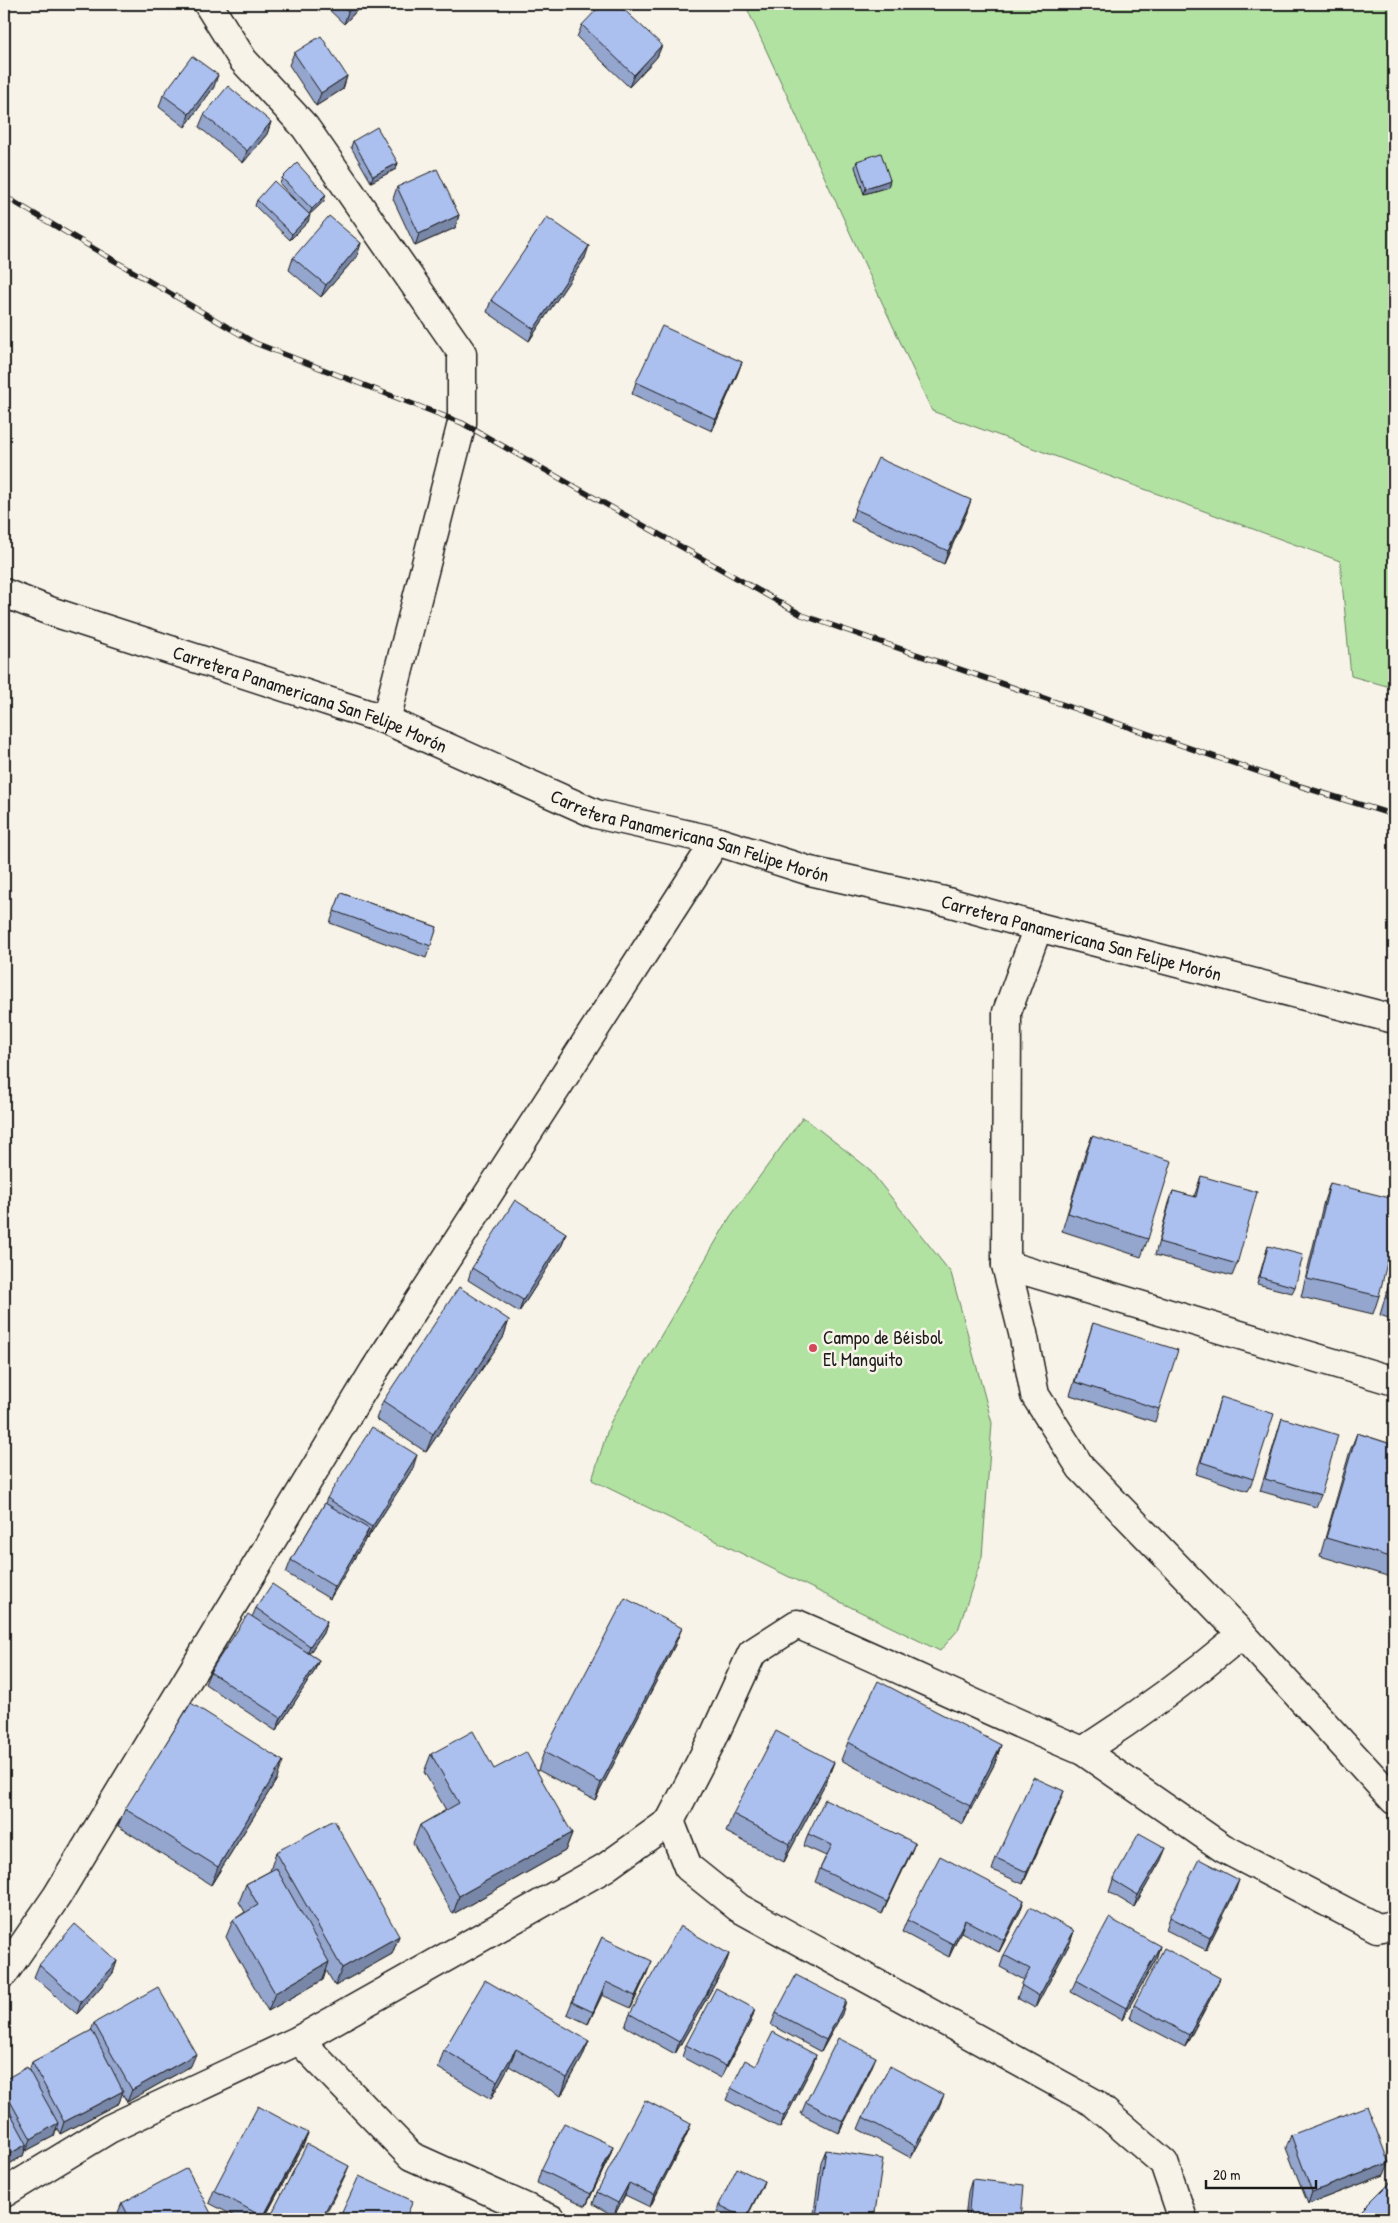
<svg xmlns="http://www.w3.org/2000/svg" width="1398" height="2223" viewBox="0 0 1398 2223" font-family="'Patrick Hand',sans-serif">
  <rect width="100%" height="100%" fill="#f7f3e8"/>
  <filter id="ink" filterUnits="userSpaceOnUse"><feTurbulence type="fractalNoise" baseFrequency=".02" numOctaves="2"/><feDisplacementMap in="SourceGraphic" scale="10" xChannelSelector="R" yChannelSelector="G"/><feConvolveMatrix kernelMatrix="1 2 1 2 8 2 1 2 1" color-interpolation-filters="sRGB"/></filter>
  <g filter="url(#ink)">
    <g fill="#b2e2a2" stroke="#677f5f">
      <polygon points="745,4 1394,4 1394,688 1351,676 1340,561 932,411"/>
      <polygon points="803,1117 868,1168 951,1273 992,1423 982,1557 958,1630 940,1651 592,1480 610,1423 730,1217"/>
    </g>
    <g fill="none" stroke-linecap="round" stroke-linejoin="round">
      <g stroke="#1c1c1c" stroke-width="31">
        <g id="street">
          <polyline points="208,4 243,60 305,127 462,353 462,423 386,720"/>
          <polyline points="1038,927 1007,1012 1006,1265 1023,1333 1035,1395 1081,1468 1242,1634 1394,1800"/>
          <polyline points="1006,1265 1394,1381"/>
          <polyline points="1083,1751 1223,1848 1377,1928 1394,1925"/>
          <polyline points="670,1821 688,1867 739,1908 1094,2103 1164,2163 1183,2219"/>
          <polyline points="4,1973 57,1896 374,1371 716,841"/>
          <polyline points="299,2040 411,2156 551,2219"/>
          <path d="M4,2193L109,2129L299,2040L606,1867L670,1821L713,1738L752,1653L797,1624C893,1665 987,1711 1083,1751C1139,1715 1191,1677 1242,1634"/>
        </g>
      </g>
      <g stroke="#1c1c1c" stroke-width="31">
        <g id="primary">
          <path id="s1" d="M4,593L50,611L386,720L596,814L716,841L810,871L944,901L1038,927L1394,1019"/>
        </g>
      </g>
      <use href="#street" stroke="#f7f3e8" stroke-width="28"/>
      <use href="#primary" stroke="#f7f3e8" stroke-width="28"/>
      <g stroke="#1c1c1c" stroke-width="5.5">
        <polyline id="rail" points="4,196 255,343 462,423 802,615 1300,786 1394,815"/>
      </g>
      <use href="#rail" stroke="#f7f3e8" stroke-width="4" stroke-dasharray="11" stroke-linecap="butt"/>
    </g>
    <g fill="#94a5ce" stroke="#1c1c1c">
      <polygon points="323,4 363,4 344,24"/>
      <polygon points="582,25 662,45 657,57 629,87 577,37"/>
      <polygon points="294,53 347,76 343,89 316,106 289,65"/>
      <polygon points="214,87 185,127 159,107 163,95"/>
      <polygon points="204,115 271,122 267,134 243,163 199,127"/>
      <polygon points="353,141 398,163 396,169 371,182 351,147"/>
      <polygon points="857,161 890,180 888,187 864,194 855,167"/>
      <polygon points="282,178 324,201 309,215 308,222 290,240 255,206 257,200 307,213 280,184"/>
      <polygon points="397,187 459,215 455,228 415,246 393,199"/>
      <polygon points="361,243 357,256 321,297 289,270 293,258"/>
      <polygon points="585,258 529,341 487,312 491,300"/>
      <polygon points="742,362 737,375 712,431 632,394 636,382"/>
      <polygon points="855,509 967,512 944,564 851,521"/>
      <polygon points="341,893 437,927 426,958 330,923"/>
      <polygon points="1092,1136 1148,1239 1141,1257 1062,1231 1085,1154"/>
      <polygon points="1201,1176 1237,1264 1232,1276 1155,1255 1169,1203 1173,1191 1194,1197"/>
      <polygon points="1330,1183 1379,1296 1373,1314 1301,1297 1324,1201"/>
      <polygon points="566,1233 562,1245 519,1312 468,1280 472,1268"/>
      <polygon points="1268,1246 1295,1287 1292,1293 1257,1284"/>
      <polygon points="1394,1266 1394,1320 1380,1315"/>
      <polygon points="509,1320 503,1338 426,1452 376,1419 383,1401"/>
      <polygon points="1093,1323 1159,1409 1155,1422 1070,1395"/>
      <polygon points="1221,1397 1253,1479 1248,1491 1196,1474"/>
      <polygon points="1282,1418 1321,1495 1316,1507 1260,1491 1278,1431"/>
      <polygon points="1357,1433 1394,1445 1394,1578 1320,1556 1350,1451"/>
      <polygon points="413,1468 367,1539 366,1538 364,1542 330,1599 286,1573 291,1560 325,1503 327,1498"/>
      <polygon points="256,1608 327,1621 323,1633 309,1654 319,1660 314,1672 276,1731 205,1684 210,1672 252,1617"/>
      <polygon points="675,1645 595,1800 538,1770 544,1752"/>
      <polygon points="848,1742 1001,1745 995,1763 963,1824 841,1760"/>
      <polygon points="431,1754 494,1769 572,1833 565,1851 453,1914 413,1843 420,1825 446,1810 424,1772"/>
      <polygon points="834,1762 827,1780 784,1862 726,1832 733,1814"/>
      <polygon points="277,1779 211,1885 118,1826 125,1809"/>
      <polygon points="1059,1804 1023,1884 992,1870 996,1858"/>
      <polygon points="808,1834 915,1843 910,1855 882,1914 815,1882 820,1869 826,1856 804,1846"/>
      <polygon points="276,1852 399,1936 392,1954 335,1986 326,1970 323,1980 268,2011 226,1937 233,1920 245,1912 239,1902 246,1884 270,1871"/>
      <polygon points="1161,1860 1134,1907 1109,1892 1113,1880"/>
      <polygon points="1235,1892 1206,1950 1166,1930 1170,1917"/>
      <polygon points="1024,1900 1020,1912 999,1952 961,1932 949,1957 902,1932 907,1920"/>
      <polygon points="1074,1931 1070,1943 1035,2008 1017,1998 1024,1980 1000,1967 1004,1955"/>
      <polygon points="602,1937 647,1973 631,2008 602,1995 588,2024 567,2014 572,2002"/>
      <polygon points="1160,1946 1156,1959 1122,2020 1071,1992 1076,1980"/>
      <polygon points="729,1954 725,1966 675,2054 625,2026 630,2014"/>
      <polygon points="117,1961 113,1973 77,2014 34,1977 39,1965"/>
      <polygon points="1215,1990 1185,2047 1130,2018 1134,2005"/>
      <polygon points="755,2009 751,2021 721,2078 682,2057 686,2045"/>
      <polygon points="776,2013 842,2014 821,2052 771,2025"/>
      <polygon points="94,2023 191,2066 127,2102 122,2093 119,2103 60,2134 57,2128 54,2136 26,2151 25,2149 23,2156 4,2167 4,2080 29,2071 32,2062 91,2031"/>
      <polygon points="589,2041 582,2058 561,2096 509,2066 491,2099 438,2068 444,2050"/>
      <polygon points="816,2055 812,2067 780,2128 726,2100 731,2088 756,2066"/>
      <polygon points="871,2069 839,2133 801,2114 806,2102"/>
      <polygon points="939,2107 911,2158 858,2129 863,2117"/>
      <polygon points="691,2124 686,2136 650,2207 625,2195 614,2216 593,2204 597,2192"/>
      <polygon points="308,2133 303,2146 264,2219 240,2219 209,2203 214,2190"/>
      <polygon points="1291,2135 1384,2175 1308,2204 1286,2148"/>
      <polygon points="613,2146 609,2158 586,2206 537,2183 541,2170"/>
      <polygon points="826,2150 874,2219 813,2219 821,2162"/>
      <polygon points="972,2179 1021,2219 965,2219 968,2192"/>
      <polygon points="764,2181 746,2219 734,2219 717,2211 719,2205"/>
      <polygon points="122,2203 214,2219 117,2219 119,2219 117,2215"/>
      <polygon points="1359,2213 1394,2219 1356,2219"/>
    </g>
    <g fill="#7886a7" stroke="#1c1c1c">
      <polygon points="356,4 363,4 344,24 348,12"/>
      <polygon points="662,45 657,57 629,87 634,75"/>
      <polygon points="218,75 214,87 185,127 189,114"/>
      <polygon points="347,76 343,89 316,106 321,93"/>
      <polygon points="271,122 267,134 243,163 247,151"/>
      <polygon points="398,163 396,169 371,182 373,176"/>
      <polygon points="890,180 888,187 864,194 866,188"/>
      <polygon points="326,195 324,201 309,215 312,209"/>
      <polygon points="310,215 308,222 290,240 292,234"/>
      <polygon points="459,215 455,228 415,246 419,234"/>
      <polygon points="361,243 357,256 321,297 326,285"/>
      <polygon points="589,246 585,258 529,341 534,329"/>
      <polygon points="742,362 737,375 712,431 716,419"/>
      <polygon points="971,500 967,512 944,564 948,551"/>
      <polygon points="566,1233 562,1245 519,1312 523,1300"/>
      <polygon points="509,1320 503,1338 426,1452 433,1434"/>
      <polygon points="417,1455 413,1468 367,1539 372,1527"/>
      <polygon points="369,1529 364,1542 330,1599 335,1587"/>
      <polygon points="327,1621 323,1633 306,1658 310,1646"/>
      <polygon points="682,1628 675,1645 595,1800 601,1783"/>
      <polygon points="319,1660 314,1672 276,1731 281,1718"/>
      <polygon points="1001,1745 995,1763 963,1824 970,1806"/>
      <polygon points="283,1761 277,1779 211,1885 218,1867"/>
      <polygon points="834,1762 827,1780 784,1862 790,1844"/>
      <polygon points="1064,1791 1059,1804 1023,1884 1027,1872"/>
      <polygon points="572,1833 565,1851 453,1914 459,1896"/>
      <polygon points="915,1843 910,1855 882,1914 887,1902"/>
      <polygon points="1166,1848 1161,1860 1134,1907 1138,1895"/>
      <polygon points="1239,1880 1235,1892 1206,1950 1210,1938"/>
      <polygon points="1024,1900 1020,1912 999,1952 1004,1940"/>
      <polygon points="965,1920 961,1932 949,1957 953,1944"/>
      <polygon points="1074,1931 1070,1943 1035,2008 1039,1996"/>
      <polygon points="399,1936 392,1954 335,1986 342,1968"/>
      <polygon points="1160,1946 1156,1959 1122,2020 1126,2008"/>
      <polygon points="729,1954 725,1966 675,2054 679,2042"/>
      <polygon points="117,1961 113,1973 77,2014 81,2002"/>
      <polygon points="652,1961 647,1973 631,2008 635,1996"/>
      <polygon points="329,1962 323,1980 268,2011 275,1993"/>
      <polygon points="1220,1978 1215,1990 1185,2047 1189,2035"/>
      <polygon points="606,1982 602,1995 588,2024 593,2012"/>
      <polygon points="846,2001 842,2014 821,2052 826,2040"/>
      <polygon points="755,2009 751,2021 721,2078 726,2066"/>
      <polygon points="589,2041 582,2058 561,2096 567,2078"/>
      <polygon points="516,2049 509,2066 491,2099 497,2081"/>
      <polygon points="196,2054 191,2066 127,2102 132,2090"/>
      <polygon points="816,2055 812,2067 780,2128 784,2116"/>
      <polygon points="876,2057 871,2069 839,2133 843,2121"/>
      <polygon points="123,2091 119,2103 60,2134 64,2122"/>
      <polygon points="944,2095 939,2107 911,2158 915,2146"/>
      <polygon points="58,2123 54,2136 26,2151 31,2139"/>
      <polygon points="691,2124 686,2136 650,2207 654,2195"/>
      <polygon points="308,2133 303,2146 264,2219 263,2219"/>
      <polygon points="27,2144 23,2156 4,2167 4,2157"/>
      <polygon points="613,2146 609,2158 586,2206 591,2194"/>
      <polygon points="1389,2163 1384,2175 1308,2204 1312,2192"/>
      <polygon points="349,2166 344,2178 323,2219 321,2219"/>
      <polygon points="764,2181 762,2187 746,2219 746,2218"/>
      <polygon points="629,2183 625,2195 614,2216 618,2203"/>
    </g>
    <g fill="#acc0ef" stroke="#1c1c1c">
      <polygon points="340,4 356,4 348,12"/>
      <polygon points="602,4 618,4 662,45 634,75 582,25"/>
      <polygon points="321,36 347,76 321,93 294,53"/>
      <polygon points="192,56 218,75 189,114 163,95"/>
      <polygon points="228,86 271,122 247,151 204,115"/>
      <polygon points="377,127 398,163 373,176 353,141"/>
      <polygon points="881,153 890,180 866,188 857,161"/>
      <polygon points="297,163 326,195 312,209 282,178"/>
      <polygon points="437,169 459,215 419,234 397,187"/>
      <polygon points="274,181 310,215 292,234 257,200"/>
      <polygon points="329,216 361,243 326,285 293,258"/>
      <polygon points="547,217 589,246 534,329 491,300"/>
      <polygon points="662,326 742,362 716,419 636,382"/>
      <polygon points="878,458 971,500 948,551 855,509"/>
      <polygon points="341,893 437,927 431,946 334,911"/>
      <polygon points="1092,1136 1172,1161 1148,1239 1068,1213"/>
      <polygon points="1201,1176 1257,1192 1237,1264 1159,1242 1173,1191 1196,1197"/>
      <polygon points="1330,1183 1394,1199 1394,1234 1379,1296 1307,1279"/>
      <polygon points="515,1200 566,1233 523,1300 472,1268"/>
      <polygon points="1268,1246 1303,1255 1295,1287 1260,1277"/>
      <polygon points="1394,1270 1394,1300 1386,1298"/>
      <polygon points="459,1287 509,1320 433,1434 383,1401"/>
      <polygon points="1093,1323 1178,1350 1159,1409 1075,1382"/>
      <polygon points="1221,1397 1274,1414 1253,1479 1201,1462"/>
      <polygon points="1282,1418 1338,1435 1321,1495 1265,1479"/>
      <polygon points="372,1427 417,1455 372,1527 327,1498"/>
      <polygon points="1357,1433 1394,1445 1394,1558 1326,1538"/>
      <polygon points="325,1503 369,1529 335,1587 291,1560"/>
      <polygon points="272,1584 327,1621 310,1646 256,1608"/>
      <polygon points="625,1598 682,1628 601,1783 544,1752"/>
      <polygon points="248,1614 319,1660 281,1718 210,1672"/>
      <polygon points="878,1681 1001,1745 970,1806 848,1742"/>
      <polygon points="191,1703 283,1761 218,1867 125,1809"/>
      <polygon points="473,1731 494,1769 526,1752 572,1833 459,1896 420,1825 459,1803 431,1754"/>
      <polygon points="776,1731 834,1762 790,1844 733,1814"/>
      <polygon points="1033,1777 1064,1791 1027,1872 996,1858"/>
      <polygon points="825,1799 915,1843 887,1902 820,1869 832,1845 808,1834"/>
      <polygon points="334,1820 399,1936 342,1968 276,1852"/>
      <polygon points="1139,1833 1166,1848 1138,1895 1113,1880"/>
      <polygon points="940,1856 1024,1900 1004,1940 965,1920 953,1944 907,1920"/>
      <polygon points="1199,1859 1239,1880 1210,1938 1170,1917"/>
      <polygon points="276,1868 329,1962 275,1993 233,1920 258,1905 246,1884"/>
      <polygon points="1030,1907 1074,1931 1039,1996 1021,1985 1030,1969 1004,1955"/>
      <polygon points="1109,1918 1160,1946 1126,2008 1076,1980"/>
      <polygon points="75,1924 117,1961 81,2002 39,1965"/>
      <polygon points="680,1926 729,1954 679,2042 630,2014"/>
      <polygon points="602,1937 652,1961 635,1996 606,1982 593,2012 572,2002"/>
      <polygon points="1164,1948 1220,1978 1189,2035 1134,2005"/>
      <polygon points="796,1975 846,2001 826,2040 776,2013"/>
      <polygon points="485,1980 589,2041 567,2078 516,2049 497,2081 444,2050"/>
      <polygon points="158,1987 196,2054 132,2090 94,2023"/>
      <polygon points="716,1988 755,2009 726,2066 686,2045"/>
      <polygon points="92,2030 123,2091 64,2122 32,2062"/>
      <polygon points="773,2032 816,2055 784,2116 731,2088 745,2060 756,2066"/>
      <polygon points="838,2038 876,2057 843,2121 806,2102"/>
      <polygon points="890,2066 944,2095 915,2146 863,2117"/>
      <polygon points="27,2067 58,2123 31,2139 4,2090 4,2080"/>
      <polygon points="645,2100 691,2124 654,2195 629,2183 618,2203 597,2192"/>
      <polygon points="4,2101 27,2144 4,2157"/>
      <polygon points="258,2106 308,2133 263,2217 214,2190"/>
      <polygon points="1367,2106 1389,2163 1312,2192 1291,2135"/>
      <polygon points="564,2123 613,2146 591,2194 541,2170"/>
      <polygon points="307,2144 349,2166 321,2219 269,2219"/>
      <polygon points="826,2150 883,2159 874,2219 837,2219 816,2216"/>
      <polygon points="187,2168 214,2219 130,2219 122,2203"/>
      <polygon points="737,2168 764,2181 746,2218 719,2205"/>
      <polygon points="359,2176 413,2201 405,2219 339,2219"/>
      <polygon points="1394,2178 1394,2219 1365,2219 1359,2213"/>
      <polygon points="972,2179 1024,2185 1021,2219 968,2219"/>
      <polygon points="451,2216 458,2219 449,2219"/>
    </g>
  </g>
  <circle fill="#d1495b" stroke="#f7f3e8" stroke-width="2" cx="813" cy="1348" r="5"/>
  <g text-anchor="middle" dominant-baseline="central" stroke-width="5" stroke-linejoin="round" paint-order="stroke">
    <g font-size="19" fill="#1c1c1c" stroke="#f7f3e8">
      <text stroke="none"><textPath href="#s1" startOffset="324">Carretera Panamericana San Felipe Morón</textPath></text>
      <text stroke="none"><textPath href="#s1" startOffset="729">Carretera Panamericana San Felipe Morón</textPath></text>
      <text stroke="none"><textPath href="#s1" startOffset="1134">Carretera Panamericana San Felipe Morón</textPath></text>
    </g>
    <g font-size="19" fill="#1c1c1c" stroke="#f7f3e8" text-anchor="start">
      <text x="823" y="1337">Campo de Béisbol<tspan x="823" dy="22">El Manguito</tspan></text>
    </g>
  </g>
  <rect width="1398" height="2223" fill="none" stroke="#f7f3e8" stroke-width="20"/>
  <rect x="10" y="10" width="1378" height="2203" fill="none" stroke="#1c1c1c" stroke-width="2" filter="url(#ink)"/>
  <path d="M1206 2180v8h110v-8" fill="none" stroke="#1c1c1c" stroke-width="2.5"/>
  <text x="1213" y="2180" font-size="15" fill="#1c1c1c" stroke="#f7f3e8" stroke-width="4" paint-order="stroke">20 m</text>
</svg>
